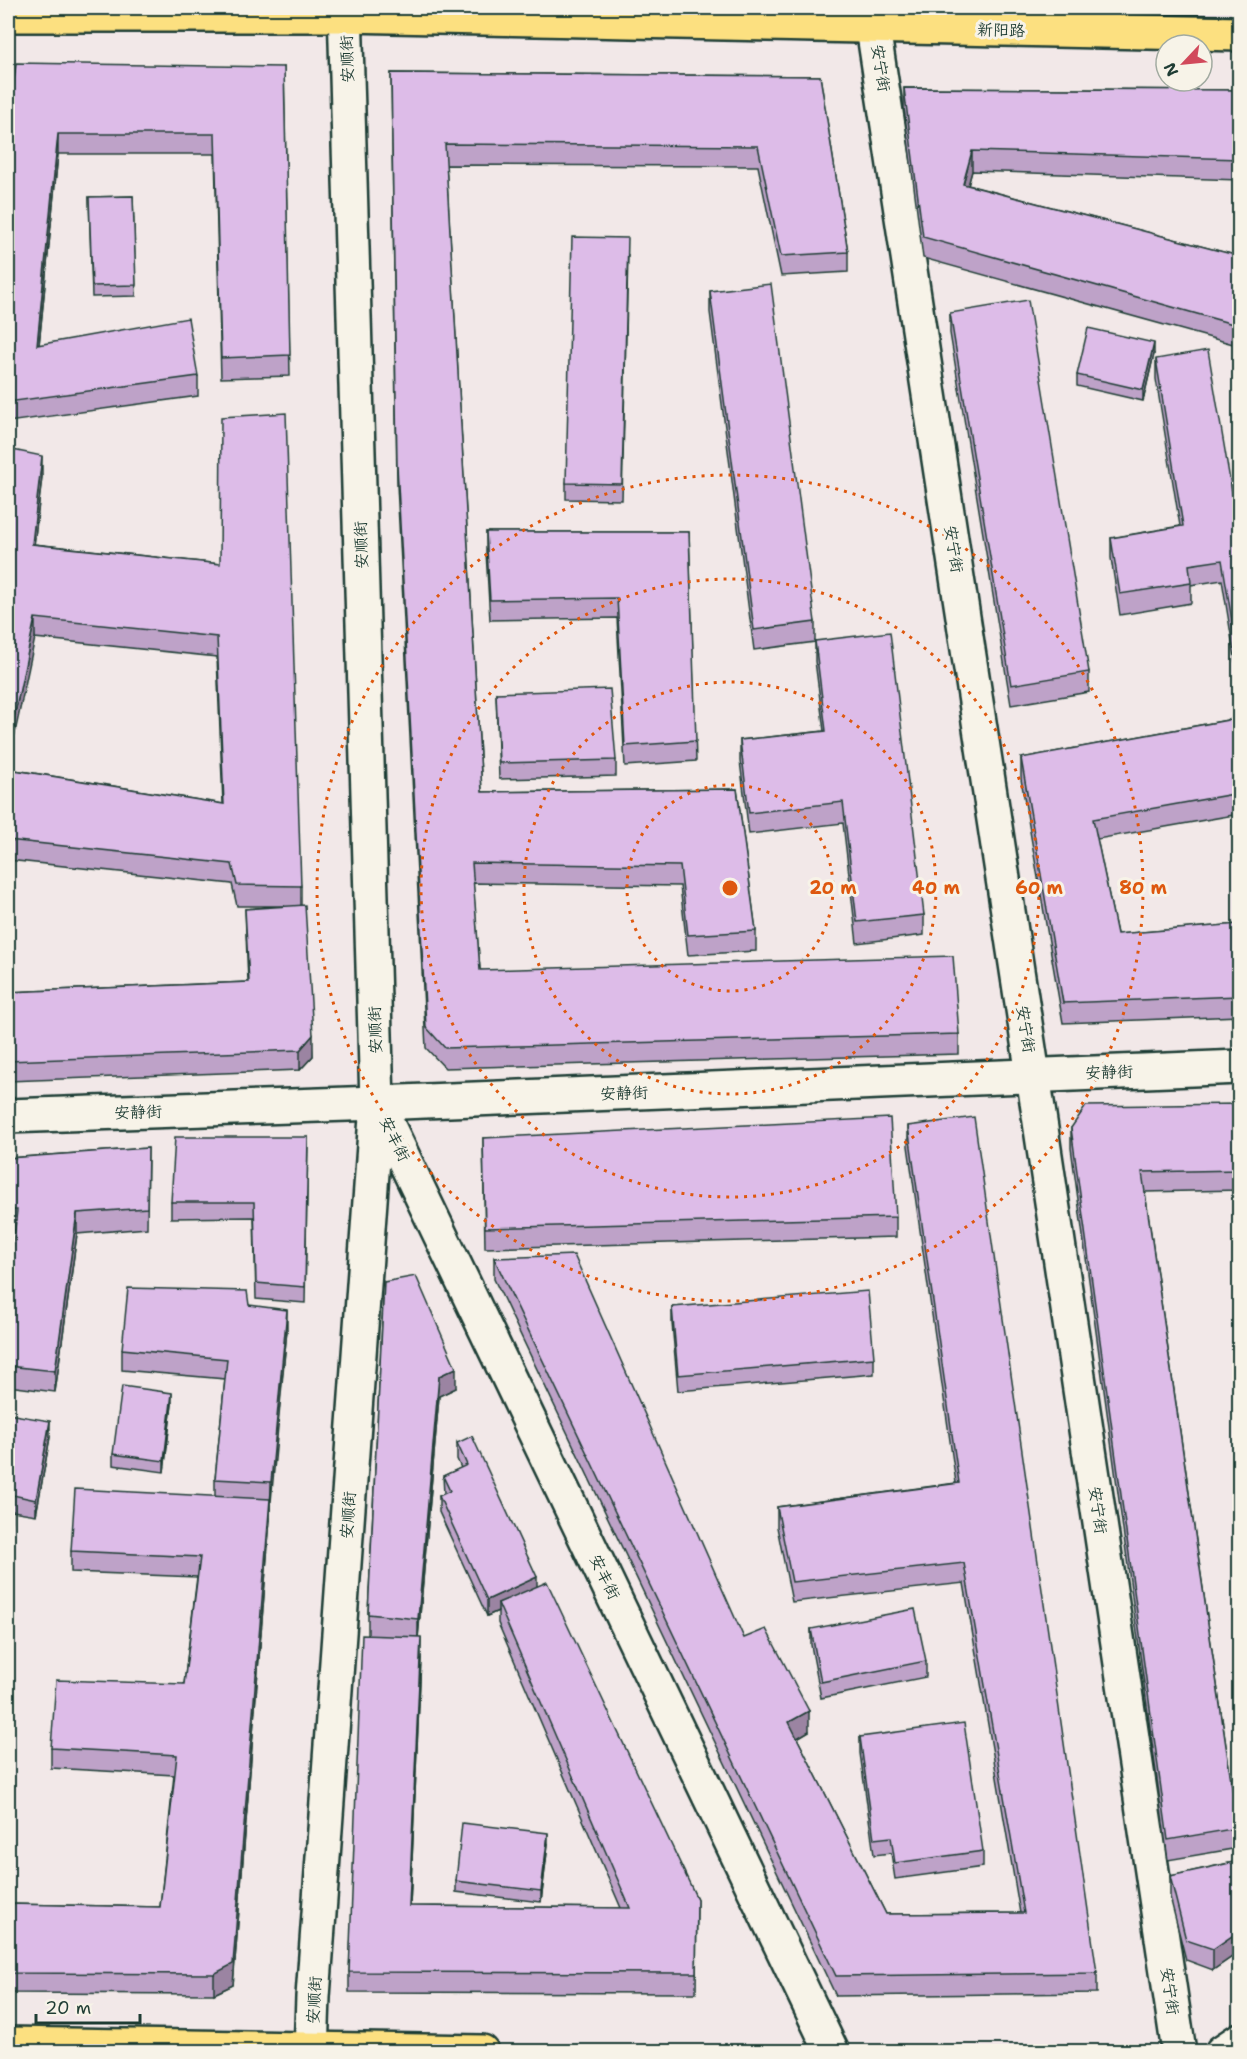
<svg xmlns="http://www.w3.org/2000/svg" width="1247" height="2059" viewBox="0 0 1247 2059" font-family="'Shantell Sans','LXGW WenKai TC',sans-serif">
  <rect width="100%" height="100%" fill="#f2e8e8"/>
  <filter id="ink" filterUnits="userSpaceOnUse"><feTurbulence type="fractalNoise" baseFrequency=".0167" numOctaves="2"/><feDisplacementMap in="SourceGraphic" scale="12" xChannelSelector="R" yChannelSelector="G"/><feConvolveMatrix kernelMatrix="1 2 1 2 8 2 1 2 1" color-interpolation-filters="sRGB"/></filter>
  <g filter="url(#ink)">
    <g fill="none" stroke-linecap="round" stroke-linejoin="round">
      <g stroke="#1f3d34" stroke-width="38">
        <g id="tertiary">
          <polyline points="378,1105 832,2052"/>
          <polyline points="8,1116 377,1103 1240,1067"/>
          <polyline points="311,2052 313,1997 377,1103 345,8"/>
          <polyline points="1222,2052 1240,2040"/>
        </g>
      </g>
      <g stroke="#1f3d34" stroke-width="38">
        <polyline id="secondary" points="870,8 1033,1075 1179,2052"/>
      </g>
      <g stroke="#1f3d34" stroke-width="38">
        <polyline id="primary" points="8,2044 482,2052"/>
      </g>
      <g stroke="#1f3d34" stroke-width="38">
        <polyline id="trunk" points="8,15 345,15 1240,34"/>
      </g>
      <use href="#tertiary" stroke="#f7f3e8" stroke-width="33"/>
      <use href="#secondary" stroke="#f7f3e8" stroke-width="33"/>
      <use href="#primary" stroke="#fce080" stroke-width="33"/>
      <use href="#trunk" stroke="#fce080" stroke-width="33"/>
    </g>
    <g fill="#bea2c8" stroke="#1f3d34" stroke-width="1.5">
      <polygon points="284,67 290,376 221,378 215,154 58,154 39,345 198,376 198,396 8,422 8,134"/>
      <polygon points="391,73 820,76 848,252 848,272 781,276 758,166 446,165 482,792 737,789 756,931 756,951 688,955 680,886 473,883 480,970 959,1034 959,1054 445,1068 426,1048 397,485"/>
      <polygon points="904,88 1239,90 1239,180 972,171 968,185 1239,256 1233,344 923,258 904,108"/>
      <polygon points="133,196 136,296 92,297 89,197"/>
      <polygon points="628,254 622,500 566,499 566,483"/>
      <polygon points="710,291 815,622 815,642 754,650 710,312"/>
      <polygon points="950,313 1089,672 1089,692 1011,705 950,333"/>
      <polygon points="1154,354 1143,401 1077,386 1077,375"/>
      <polygon points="1156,359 1237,522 1239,522 1239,677 1238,677 1222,580 1191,585 1191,603 1120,615 1111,558 1111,538 1180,526 1156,379"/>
      <polygon points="8,449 42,476 34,544 220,564 301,886 301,905 313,1056 300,1070 8,1081 8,992 248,982 245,909 285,906 237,906 232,884 8,860 8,769 223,804 217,657 35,638"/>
      <polygon points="486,532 689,532 696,761 625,766 617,618 490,620 486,552"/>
      <polygon points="815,641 924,915 924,935 857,943 843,823 749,834 740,761 740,740 824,731 815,661"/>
      <polygon points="496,693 616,760 616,776 499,779"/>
      <polygon points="1239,718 1239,814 1097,839 1117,934 1239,924 1239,1016 1063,1023 1021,779 1021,758"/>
      <polygon points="1239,1104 1239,1190 1145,1192 1238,1828 1238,1848 1168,1860 1071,1148 1071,1128"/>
      <polygon points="908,1126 1097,1973 1097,1993 836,1996 494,1279 494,1258 744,1638 809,1731 797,1738 886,1914 1020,1913 964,1583 792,1602 777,1527 777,1507 956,1483 908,1146"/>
      <polygon points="308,1137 305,1303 256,1299 254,1217 171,1218 171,1202"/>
      <polygon points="483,1138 896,1217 896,1237 485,1248"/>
      <polygon points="148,1148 147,1228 77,1234 55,1392 8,1386 8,1295 15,1230 8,1231 8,1158"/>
      <polygon points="384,1282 456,1388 439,1396 418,1637 421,1658 410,1906 621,1908 498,1623 498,1611 487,1616 439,1512 439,1496 444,1494 443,1476 461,1468 457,1459 457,1443 537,1586 697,1899 696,1993 349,1992 349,1972 368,1635 368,1614"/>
      <polygon points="249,1305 287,1330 270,1502 270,1519 233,1985 214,1994 8,1993 8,1904 160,1907 174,1775 51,1768 51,1748 184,1684 197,1577 71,1572 71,1551 215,1496 215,1479 225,1379 122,1370 122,1349"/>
      <polygon points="672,1307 874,1358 874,1374 678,1391 672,1323"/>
      <polygon points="172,1404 164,1472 113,1465 113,1454"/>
      <polygon points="8,1414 50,1437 36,1515 12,1511 8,1632"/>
      <polygon points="811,1629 926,1661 926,1677 821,1698 811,1645"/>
      <polygon points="860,1737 983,1851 983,1867 895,1879 891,1853 874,1855 860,1753"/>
      <polygon points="1239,1843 1239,1952 1213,1970 1186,1960 1170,1897 1170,1876 1238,1861 1238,1844"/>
      <polygon points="548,1844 541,1902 456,1892 456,1881"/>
    </g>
    <g fill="#9b84a2" stroke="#1f3d34" stroke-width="1.5">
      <polygon points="58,134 58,154 37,365 37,345"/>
      <polygon points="972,151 972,171 963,204 963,184"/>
      <polygon points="1239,303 1239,324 1233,344 1233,324"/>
      <polygon points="1154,343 1154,354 1143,401 1143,390"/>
      <polygon points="42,456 42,476 32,564 32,544"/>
      <polygon points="35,618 35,638 8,766 8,746"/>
      <polygon points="313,1035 313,1056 300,1070 300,1050"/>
      <polygon points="77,1213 77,1234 55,1392 55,1371"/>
      <polygon points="287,1310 287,1330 271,1502 271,1482"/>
      <polygon points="456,1368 456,1388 439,1396 418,1639 418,1619 439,1376"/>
      <polygon points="172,1393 172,1404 164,1472 164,1461"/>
      <polygon points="50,1421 50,1437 36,1515 36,1500"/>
      <polygon points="12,1498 12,1518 8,1632 8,1612"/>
      <polygon points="270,1499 270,1519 233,1985 214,1994 214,1974"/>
      <polygon points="537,1577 537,1593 498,1603 498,1611 487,1616 487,1600"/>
      <polygon points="421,1637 421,1658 409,1927 409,1906"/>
      <polygon points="809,1711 809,1731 789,1743 789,1722"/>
      <polygon points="548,1833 548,1844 541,1902 541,1891"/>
      <polygon points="1239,1931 1239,1952 1213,1970 1213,1949"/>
    </g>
    <g fill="#ddbce8" stroke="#1f3d34" stroke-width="1.5">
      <polygon points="16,63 284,67 290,355 221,358 215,134 58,134 37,345 188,318 198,376 8,402 8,134"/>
      <polygon points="391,73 820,76 848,252 781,256 758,146 445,144 482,792 737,789 756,931 688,935 680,866 472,863 480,970 953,956 959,1034 445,1048 426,1027 397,465"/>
      <polygon points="904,88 1239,90 1239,159 972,151 963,184 1239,256 1239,303 1233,324 923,237"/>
      <polygon points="133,196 136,285 92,286 89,197"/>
      <polygon points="572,237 628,238 622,484 566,483"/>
      <polygon points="771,284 815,622 754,630 710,291"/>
      <polygon points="1028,300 1089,672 1011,685 950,313"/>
      <polygon points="1088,328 1154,343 1143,390 1077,375"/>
      <polygon points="1208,350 1237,522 1239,522 1239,656 1238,657 1222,560 1189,565 1191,583 1120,594 1111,538 1183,526 1156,359"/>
      <polygon points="286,413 301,886 237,885 232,864 8,840 8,769 224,804 217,637 35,618 8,746 8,449 42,456 32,544 220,564 221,417"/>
      <polygon points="486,532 689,532 696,741 625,746 617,598 490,600"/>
      <polygon points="890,632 924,915 857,922 843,802 749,813 740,740 826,731 815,641"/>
      <polygon points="610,689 616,760 499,763 496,693"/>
      <polygon points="1239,718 1239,793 1093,819 1117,934 1239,924 1239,996 1063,1003 1021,758"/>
      <polygon points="305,905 313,1035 300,1050 8,1061 8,992 249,982 245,909"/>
      <polygon points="1239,1104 1239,1170 1142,1172 1238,1828 1168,1840 1071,1128 1086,1106"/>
      <polygon points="974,1117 1097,1973 836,1976 494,1258 574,1255 744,1638 766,1629 809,1711 789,1722 886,1914 1024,1913 964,1563 792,1582 777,1507 959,1483 908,1126"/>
      <polygon points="890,1118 896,1217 485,1228 483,1138"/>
      <polygon points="175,1137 308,1137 305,1287 256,1283 254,1202 171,1202"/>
      <polygon points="148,1148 147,1208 77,1213 55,1371 8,1366 8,1295 17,1210 8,1210 8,1158"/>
      <polygon points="416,1276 456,1368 439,1376 418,1619 368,1614 384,1282"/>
      <polygon points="128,1288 247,1291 249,1305 287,1310 271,1482 215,1479 227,1359 122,1349"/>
      <polygon points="868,1291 874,1358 678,1375 672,1307"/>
      <polygon points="122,1386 172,1393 164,1461 113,1454"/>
      <polygon points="8,1414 50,1421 36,1500 8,1494"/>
      <polygon points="472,1436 537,1577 487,1600 439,1496 450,1491 443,1476 467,1465 457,1443"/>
      <polygon points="75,1489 270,1499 233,1964 214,1974 8,1973 8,1904 160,1907 177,1755 51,1748 56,1680 184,1684 200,1557 71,1551"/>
      <polygon points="8,1498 12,1498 8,1612"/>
      <polygon points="547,1582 697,1899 696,1973 349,1972 362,1635 421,1637 409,1906 630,1908 498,1603"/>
      <polygon points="915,1609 926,1661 821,1682 811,1629"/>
      <polygon points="964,1723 983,1851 895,1863 891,1837 874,1839 860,1737"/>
      <polygon points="462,1823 548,1833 541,1891 456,1881"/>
      <polygon points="1239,1861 1239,1931 1213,1949 1186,1940 1170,1876"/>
    </g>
  </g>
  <g fill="none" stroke="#de580e" stroke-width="3" stroke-dasharray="3 6">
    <circle cx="730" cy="888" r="103"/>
    <circle cx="730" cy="888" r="206"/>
    <circle cx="730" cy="888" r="309"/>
    <circle cx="730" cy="888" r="413"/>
  </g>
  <g text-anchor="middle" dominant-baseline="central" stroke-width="6" stroke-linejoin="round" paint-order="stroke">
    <g font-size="16" fill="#1f3d34" stroke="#f7f3e8">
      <text transform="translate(1001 30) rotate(1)">新阳路</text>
      <text transform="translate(347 59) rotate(-92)">安顺街</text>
      <text transform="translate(881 68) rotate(81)">安宁街</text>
      <text transform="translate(361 545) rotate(-92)">安顺街</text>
      <text transform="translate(954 549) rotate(81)">安宁街</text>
      <text transform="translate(1026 1029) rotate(81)">安宁街</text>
      <text transform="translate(375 1030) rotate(-92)">安顺街</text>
      <text transform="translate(1109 1072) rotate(-2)">安静街</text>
      <text transform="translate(624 1093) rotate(-2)">安静街</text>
      <text transform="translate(138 1112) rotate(-2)">安静街</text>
      <text transform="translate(395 1139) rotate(64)">安丰街</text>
      <text transform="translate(1098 1510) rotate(82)">安宁街</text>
      <text transform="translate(348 1515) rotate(-86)">安顺街</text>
      <text transform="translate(605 1577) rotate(64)">安丰街</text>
      <text transform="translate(1170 1991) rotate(82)">安宁街</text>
      <text transform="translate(314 2000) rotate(-87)">安顺街</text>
    </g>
  </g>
  <circle cx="730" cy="888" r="9" fill="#de580e" stroke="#f7f3e8" stroke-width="3"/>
  <g font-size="18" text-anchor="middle" font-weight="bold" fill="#de580e" stroke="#f7f3e8" stroke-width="6" stroke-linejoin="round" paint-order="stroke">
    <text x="833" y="894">20 m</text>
    <text x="936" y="894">40 m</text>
    <text x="1039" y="894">60 m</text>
    <text x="1143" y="894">80 m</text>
  </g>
  <rect width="1247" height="2059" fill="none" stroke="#f7f3e8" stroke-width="30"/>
  <rect x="15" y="15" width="1217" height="2029" fill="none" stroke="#1f3d34" stroke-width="2" filter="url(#ink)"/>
  <g transform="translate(1184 63) rotate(244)"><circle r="28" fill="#f7f3e8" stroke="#a1aaa0" stroke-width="1.5"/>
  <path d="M0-4.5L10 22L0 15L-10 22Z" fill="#d1495b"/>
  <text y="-9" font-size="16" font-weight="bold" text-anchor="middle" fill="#1f3d34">N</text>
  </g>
  <path d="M36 2014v9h104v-9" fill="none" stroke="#1f3d34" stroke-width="3"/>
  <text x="45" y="2014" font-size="18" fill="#1f3d34" stroke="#f7f3e8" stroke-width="4.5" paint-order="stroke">20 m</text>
</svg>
